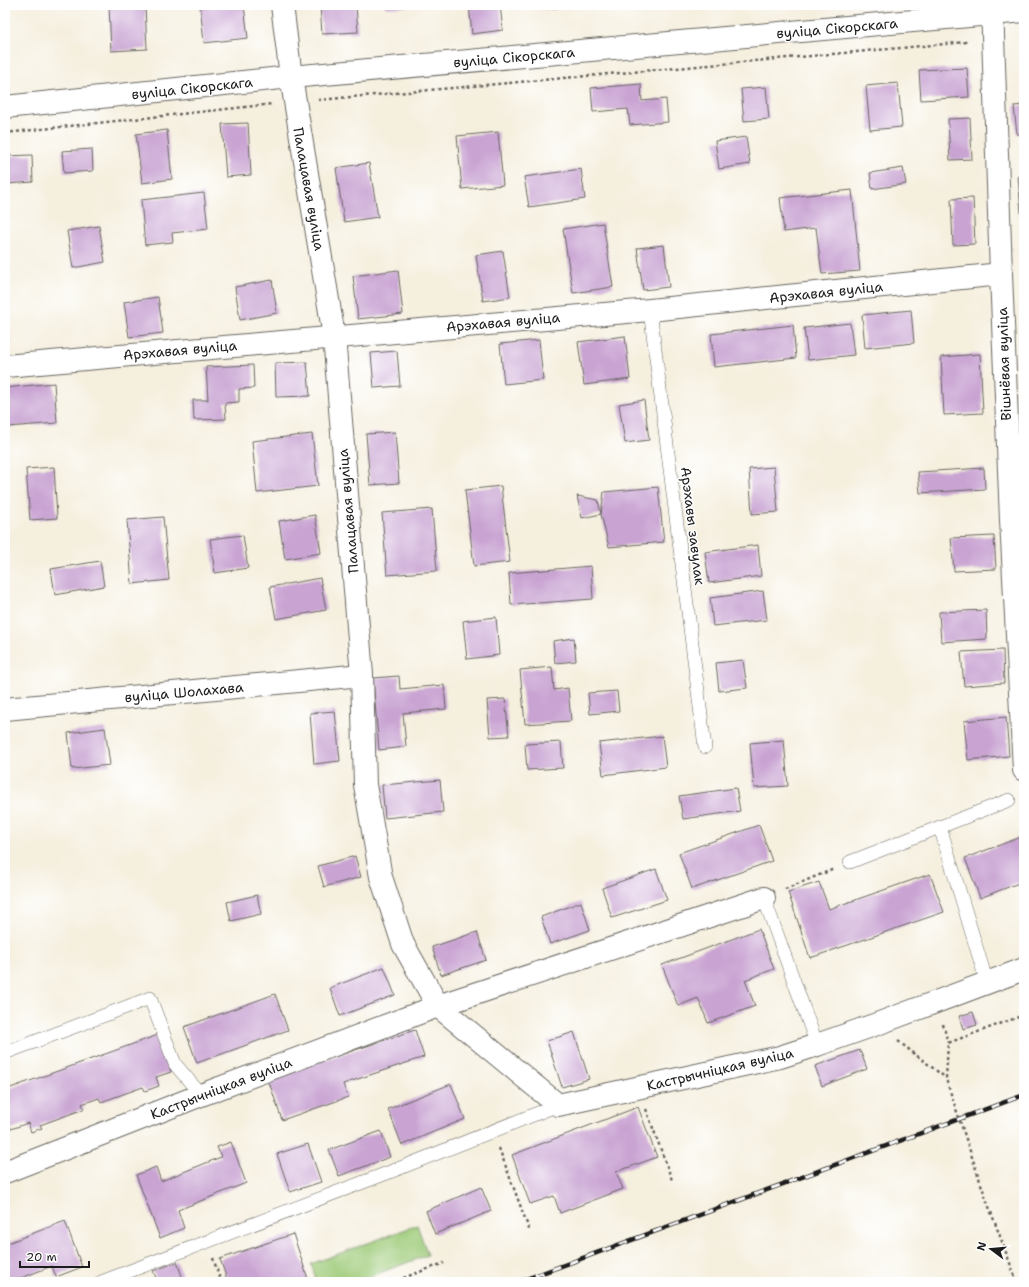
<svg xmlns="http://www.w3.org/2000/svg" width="1029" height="1287" viewBox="0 0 1029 1287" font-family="'Shantell Sans',sans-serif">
  <rect width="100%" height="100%" fill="#fff"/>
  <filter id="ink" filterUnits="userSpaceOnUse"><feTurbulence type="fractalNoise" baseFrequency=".025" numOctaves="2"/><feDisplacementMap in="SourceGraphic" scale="8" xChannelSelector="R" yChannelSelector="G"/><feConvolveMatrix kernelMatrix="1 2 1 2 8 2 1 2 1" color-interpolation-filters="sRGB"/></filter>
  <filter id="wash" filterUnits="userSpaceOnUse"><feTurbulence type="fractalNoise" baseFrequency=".012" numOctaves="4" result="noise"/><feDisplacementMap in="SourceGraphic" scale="16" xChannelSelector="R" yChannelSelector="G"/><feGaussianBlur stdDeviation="0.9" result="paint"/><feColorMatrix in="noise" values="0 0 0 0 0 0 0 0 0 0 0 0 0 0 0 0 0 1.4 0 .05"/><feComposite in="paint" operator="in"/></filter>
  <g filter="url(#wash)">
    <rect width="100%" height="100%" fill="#f5efde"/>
    <polygon fill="#9ecb79" stroke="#5d744a" points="417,1225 428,1255 355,1282 317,1282 311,1264"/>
    <g id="blocks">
      <g fill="#c9a4d3">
        <polygon points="109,5 145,5 147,49 111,51"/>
        <polygon points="200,5 244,5 248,38 204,43"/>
        <polygon points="320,5 356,5 358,32 322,34"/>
        <polygon points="385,5 411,5 411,6 386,8"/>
        <polygon points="469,5 500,5 503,30 472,34"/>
        <polygon points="547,5 573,5 573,6 547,9"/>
        <polygon points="967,68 969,97 921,100 919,70"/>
        <polygon points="898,83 902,127 870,130 866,86"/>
        <polygon points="641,84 642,101 666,99 668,122 630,125 628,109 593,112 591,88"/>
        <polygon points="766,87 769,119 744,121 741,89"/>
        <polygon points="1024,105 1024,134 1017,134 1014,106"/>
        <polygon points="970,118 972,159 950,160 948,119"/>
        <polygon points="248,123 251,175 226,177 222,124"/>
        <polygon points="167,130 172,179 142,183 136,134"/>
        <polygon points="498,132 503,185 462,189 457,136"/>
        <polygon points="746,137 750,164 719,169 715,141"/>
        <polygon points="92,149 93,171 64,173 62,151"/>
        <polygon points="32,155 33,182 7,184 5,156"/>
        <polygon points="369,163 378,217 344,222 336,168"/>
        <polygon points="903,168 906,184 872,189 870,173"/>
        <polygon points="581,169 585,199 529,207 524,177"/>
        <polygon points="1018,176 1024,176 1024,237 1023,237"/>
        <polygon points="852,190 860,271 822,274 816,228 784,232 780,198"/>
        <polygon points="204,193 208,229 172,233 173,242 145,245 141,200"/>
        <polygon points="973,198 975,244 953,245 951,199"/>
        <polygon points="603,223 613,287 573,293 563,229"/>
        <polygon points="99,226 105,262 73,268 67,231"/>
        <polygon points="664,245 669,287 643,290 637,248"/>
        <polygon points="503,251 510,297 483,301 476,255"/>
        <polygon points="398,270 403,314 358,319 353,276"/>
        <polygon points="272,280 277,313 240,320 235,287"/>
        <polygon points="1022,292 1024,292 1024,321 1023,321"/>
        <polygon points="158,297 163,333 129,337 124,302"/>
        <polygon points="911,310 914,343 865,348 862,315"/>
        <polygon points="5,315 6,315 8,340 5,340"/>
        <polygon points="850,323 854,355 808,360 804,328"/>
        <polygon points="793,325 796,358 714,367 711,334"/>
        <polygon points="625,336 630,379 584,385 578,342"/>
        <polygon points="539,340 543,380 504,384 500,344"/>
        <polygon points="397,351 400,386 374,388 371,353"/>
        <polygon points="980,354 983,413 944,415 941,357"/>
        <polygon points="307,362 310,396 276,397 275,363"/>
        <polygon points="253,365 254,388 239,389 239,402 225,403 226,419 194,420 193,400 208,400 206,367"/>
        <polygon points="54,383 57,423 8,427 5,388"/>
        <polygon points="644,400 649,440 625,443 619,404"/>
        <polygon points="395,432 399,483 370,485 366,434"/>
        <polygon points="312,434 318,486 257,493 252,441"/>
        <polygon points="54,467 57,518 30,520 26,469"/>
        <polygon points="774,467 778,512 752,514 749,469"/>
        <polygon points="984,468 985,489 920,493 918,472"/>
        <polygon points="501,486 510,562 474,566 465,490"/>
        <polygon points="658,487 664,542 609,547 601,514 582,518 577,496 598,500 601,514 604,492"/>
        <polygon points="432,509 437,571 387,575 382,513"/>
        <polygon points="315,515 321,553 285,559 279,521"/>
        <polygon points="163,517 169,580 132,584 127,520"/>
        <polygon points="243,535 248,568 215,573 210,539"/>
        <polygon points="994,536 996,569 954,571 951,538"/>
        <polygon points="758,545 761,576 709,583 705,552"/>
        <polygon points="100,561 104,586 55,595 51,569"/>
        <polygon points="591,566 593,599 511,605 509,573"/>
        <polygon points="320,578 326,610 276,619 270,587"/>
        <polygon points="763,591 767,620 713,626 710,598"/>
        <polygon points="986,610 987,639 941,642 939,612"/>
        <polygon points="496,617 499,655 467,659 463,621"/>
        <polygon points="574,638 576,661 555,663 553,641"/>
        <polygon points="5,640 6,640 8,665 5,665"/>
        <polygon points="1003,650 1004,683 964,686 961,652"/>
        <polygon points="743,660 747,688 719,691 716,663"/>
        <polygon points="552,667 554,690 568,688 571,721 525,724 520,670"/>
        <polygon points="399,676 400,689 444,685 446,709 403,713 406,747 379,750 373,678"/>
        <polygon points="617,691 619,711 590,714 588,693"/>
        <polygon points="505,699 509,736 490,737 487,700"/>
        <polygon points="335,711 340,761 314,764 310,713"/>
        <polygon points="1006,717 1009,756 968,760 964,721"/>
        <polygon points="105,728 110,765 72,769 68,733"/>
        <polygon points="662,736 666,767 603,775 599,743"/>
        <polygon points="784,740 788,786 754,788 750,743"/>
        <polygon points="561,742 563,768 527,770 525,744"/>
        <polygon points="440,780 443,812 385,818 382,785"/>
        <polygon points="736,788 740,811 683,819 679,796"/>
        <polygon points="759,825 772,861 692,889 679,853"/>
        <polygon points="1024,836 1024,881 980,898 965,858"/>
        <polygon points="355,856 361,877 324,887 318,866"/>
        <polygon points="656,869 667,900 612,918 602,888"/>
        <polygon points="930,874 944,912 810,958 788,892 819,882 829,909"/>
        <polygon points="257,895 261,914 231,921 227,902"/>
        <polygon points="581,902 590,930 550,944 541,917"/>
        <polygon points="759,929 774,969 745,980 755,1006 708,1023 698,998 678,1006 662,965"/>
        <polygon points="477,932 486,960 441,975 432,947"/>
        <polygon points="384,967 395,995 340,1016 330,988"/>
        <polygon points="275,994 288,1030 197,1063 184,1027"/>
        <polygon points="973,1012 977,1025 963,1029 959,1016"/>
        <polygon points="415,1030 424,1057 343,1084 348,1097 282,1120 268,1079"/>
        <polygon points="574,1032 589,1079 562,1087 547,1041"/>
        <polygon points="158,1035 171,1072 156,1077 159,1086 145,1091 143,1087 101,1102 99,1098 82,1104 84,1109 40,1125 42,1128 31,1132 28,1123 11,1129 5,1113 5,1090"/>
        <polygon points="860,1050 867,1069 822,1086 815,1066"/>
        <polygon points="451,1084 465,1119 402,1145 388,1109"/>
        <polygon points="638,1107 657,1157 616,1172 623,1189 560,1213 554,1196 530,1204 512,1155"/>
        <polygon points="381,1131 390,1157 339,1176 329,1150"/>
        <polygon points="231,1142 246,1183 178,1210 184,1228 160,1238 136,1175 156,1167 161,1181 221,1157 217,1147"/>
        <polygon points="308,1144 321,1182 290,1192 277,1154"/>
        <polygon points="481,1187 491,1211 435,1234 426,1211"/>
        <polygon points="65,1221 82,1267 56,1277 52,1266 11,1282 5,1282 5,1244"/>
        <polygon points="293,1234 309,1282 228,1282 220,1259"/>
        <polygon points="177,1262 184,1282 158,1282 153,1271"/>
      </g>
    </g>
  </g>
  <g filter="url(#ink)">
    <use href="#blocks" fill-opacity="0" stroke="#686660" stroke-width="1"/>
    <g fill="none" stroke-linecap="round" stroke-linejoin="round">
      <g stroke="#686660" stroke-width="14">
        <g id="lane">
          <polyline points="650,310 705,747"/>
          <polyline points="940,827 987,983"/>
          <polyline points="850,862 1009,800"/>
          <polyline points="764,898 817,1045"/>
          <polyline points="5,1053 150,998 175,1064 201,1095"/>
          <polyline points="101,1282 390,1172 558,1105"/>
        </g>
      </g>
      <g stroke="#686660" stroke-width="24">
        <g id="street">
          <polyline points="282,5 291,77 334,336 362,675 365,785 381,877 403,944 438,1006 558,1105 780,1057 817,1045 877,1024 1024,969"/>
          <polyline points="992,5 1001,274 1011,520 1024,770"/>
          <polyline points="5,366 650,310 1001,274"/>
          <polyline points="5,709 362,675"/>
          <polyline points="5,1172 201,1095 438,1006 764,898"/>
        </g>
      </g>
      <g stroke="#686660" stroke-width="24">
        <polyline id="secondary" points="5,107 291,77 1024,11"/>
      </g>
      <g stroke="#686660" stroke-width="2.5" stroke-dasharray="3 3" stroke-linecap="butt">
        <polyline points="318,100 967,42"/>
        <polyline points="5,133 273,104"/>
        <polyline points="785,889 834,869"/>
        <polyline points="943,1024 948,1043"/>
        <polyline points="898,1041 946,1078"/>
        <polyline points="646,1109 672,1180"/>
        <polyline points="499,1148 530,1232"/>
        <polyline points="213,1258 221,1282"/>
        <polyline points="392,1282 444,1263"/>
        <polyline points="1017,1282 985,1196 946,1079 948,1043 1024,1015"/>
      </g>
      <use href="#lane" stroke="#fff" stroke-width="13"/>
      <use href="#street" stroke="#fff" stroke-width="22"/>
      <use href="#secondary" stroke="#fff" stroke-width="22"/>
      <g stroke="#1c1c1c" stroke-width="4.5">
        <polyline id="rail" points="518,1282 1024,1095"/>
      </g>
      <use href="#rail" stroke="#fff" stroke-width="3" stroke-dasharray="9" stroke-linecap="butt"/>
    </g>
  </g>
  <g text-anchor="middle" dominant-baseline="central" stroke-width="3" stroke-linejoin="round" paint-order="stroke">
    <g font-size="14" fill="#1c1c1c" stroke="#fff">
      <text transform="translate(837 28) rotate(-5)">вуліца Сікорскага</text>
      <text transform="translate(514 57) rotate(-5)">вуліца Сікорскага</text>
      <text transform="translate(192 88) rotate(-6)">вуліца Сікорскага</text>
      <text transform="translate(309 189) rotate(80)">Палацавая вуліца</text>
      <text transform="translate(826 292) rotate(-6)">Арэхавая вуліца</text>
      <text transform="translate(503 322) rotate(-5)">Арэхавая вуліца</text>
      <text transform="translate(180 350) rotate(-5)">Арэхавая вуліца</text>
      <text transform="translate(1004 364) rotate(-92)">Вішнёвая вуліца</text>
      <text transform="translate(348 511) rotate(-95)">Палацавая вуліца</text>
      <text transform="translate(693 526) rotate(83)">Арэхавы завулак</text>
      <text transform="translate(184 692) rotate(-5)">вуліца Шолахава</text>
      <text transform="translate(720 1069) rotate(-13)">Кастрычніцкая вуліца</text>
      <text transform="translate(221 1088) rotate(-21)">Кастрычніцкая вуліца</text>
    </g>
  </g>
  <rect width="1029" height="1287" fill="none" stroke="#fff" stroke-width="20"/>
  <g transform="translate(991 1249) rotate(286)" stroke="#ffffff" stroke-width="3" paint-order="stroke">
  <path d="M0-3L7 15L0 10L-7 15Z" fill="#1c1c1c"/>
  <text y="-6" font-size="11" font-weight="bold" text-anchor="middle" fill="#1c1c1c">N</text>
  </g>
  <path d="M20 1261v6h69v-6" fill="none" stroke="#1c1c1c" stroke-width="2"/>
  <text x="26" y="1261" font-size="12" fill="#1c1c1c" stroke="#ffffff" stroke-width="3" paint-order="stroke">20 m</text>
</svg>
